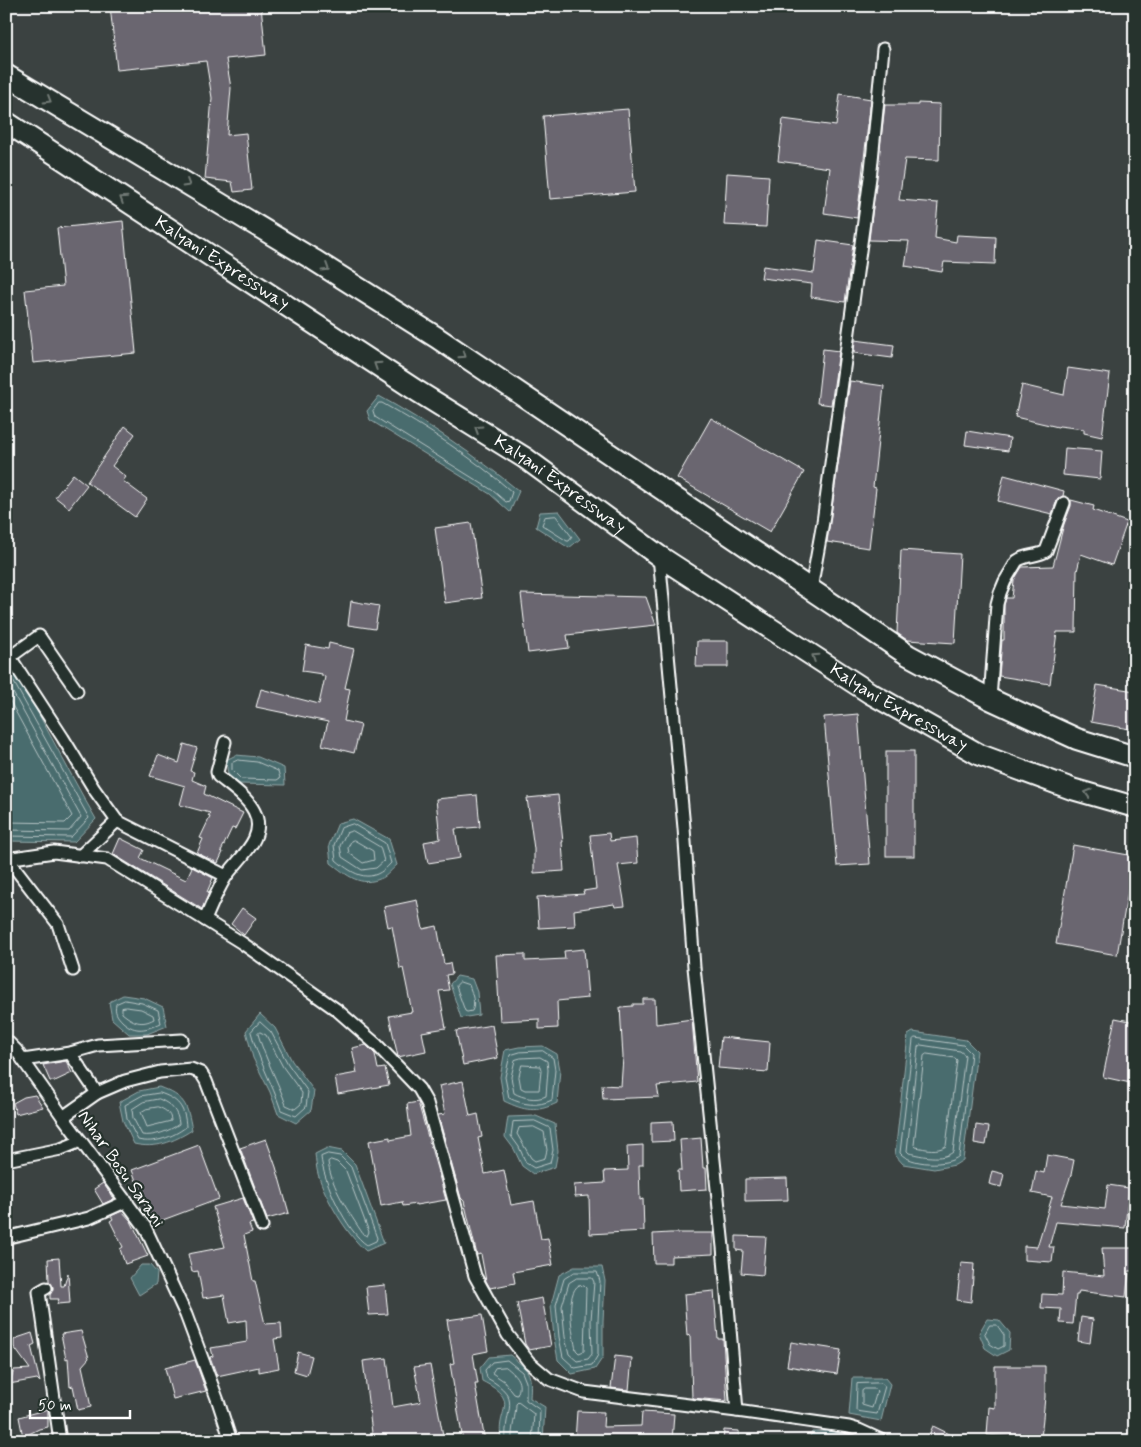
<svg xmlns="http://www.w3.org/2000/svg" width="1141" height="1447" viewBox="0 0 1141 1447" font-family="Mynerve,sans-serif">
  <rect width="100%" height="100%" fill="#3b4241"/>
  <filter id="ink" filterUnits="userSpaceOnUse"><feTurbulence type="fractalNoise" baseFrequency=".02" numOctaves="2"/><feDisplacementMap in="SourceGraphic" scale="10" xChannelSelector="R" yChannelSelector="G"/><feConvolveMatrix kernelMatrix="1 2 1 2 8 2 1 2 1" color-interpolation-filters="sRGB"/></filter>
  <g filter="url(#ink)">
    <g fill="#496c6e" stroke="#92a7a8">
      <path d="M379,396C428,423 475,455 519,491L510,512L490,494L370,420L367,411Z"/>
      <polygon points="559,511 580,539 569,548 536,527 540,512"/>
      <path d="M6,659C39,710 65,766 96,819L74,842L6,841Z"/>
      <polygon points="236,755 258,757 284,768 285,785 239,784 228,774 226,760"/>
      <path d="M353,819L389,839L397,865C392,869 387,876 382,878C360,888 347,875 331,863L329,845L338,823Z"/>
      <polygon points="457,976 472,979 477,992 479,1015 461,1018 450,984"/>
      <polygon points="123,995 144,998 163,1007 167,1026 147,1034 129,1034 112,1019 109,1002"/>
      <polygon points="260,1014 275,1028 292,1061 314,1091 311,1110 296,1123 278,1114 270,1092 253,1058 246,1031"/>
      <polygon points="913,1032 966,1040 977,1051 963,1160 955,1165 934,1169 903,1164 895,1155 908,1035"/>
      <path d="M543,1046L557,1054L560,1070L557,1103C536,1113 525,1111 504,1101L500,1077L505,1050L519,1047Z"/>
      <path d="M159,1087C185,1097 187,1103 192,1130C173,1142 156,1149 134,1144L123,1121L119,1102L139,1091Z"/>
      <polygon points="536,1116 555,1124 558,1151 555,1167 533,1174 522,1166 514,1149 505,1137 508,1117"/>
      <path d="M327,1148L342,1151L355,1164L384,1243L366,1251C347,1235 325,1198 318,1174C316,1167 316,1160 315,1154Z"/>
      <polygon points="141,1265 150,1265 157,1273 156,1284 139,1295 130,1278"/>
      <polygon points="574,1267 602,1267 605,1281 603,1321 603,1357 595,1369 572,1374 558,1360 554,1338 551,1305 559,1275"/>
      <polygon points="987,1319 999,1320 1010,1333 1009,1350 997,1356 985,1348 979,1333"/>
      <path d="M510,1355C529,1371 532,1371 530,1398L545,1407L543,1441H502C493,1411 524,1402 482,1381L480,1368L489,1357Z"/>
      <polygon points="852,1378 885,1378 890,1384 881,1421 849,1415"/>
      <polygon points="841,1431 861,1441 808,1441 812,1432"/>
    </g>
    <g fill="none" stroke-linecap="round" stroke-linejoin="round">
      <g stroke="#b6c4c5" stroke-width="1">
        <path d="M379,403H382C425,427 475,459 512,492L509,501L506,502L492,490L375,417L373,411Z"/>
        <polygon points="556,516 572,537 569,541 567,541 542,525 545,517"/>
        <polyline points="6,668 89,818 71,837 6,836"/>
        <polyline points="6,680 81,817 69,831 6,830"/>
        <polyline points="6,694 72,816 65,823 6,822"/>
        <polygon points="238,760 257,762 278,771 280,778 277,780 241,779 232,770 232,763"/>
        <path d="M353,824L385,843L391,863C372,885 355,876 336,860L334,845L341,828Z"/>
        <polygon points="353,831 380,847 384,861 376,868 362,870 342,857 340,846 346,833"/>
        <polygon points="354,840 373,851 374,860 363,863 349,853 348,848 351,841"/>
        <path d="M460,982L469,985C472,993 476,1004 472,1011L467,1012L465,1011L456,986Z"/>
        <path d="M125,1000L142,1003L158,1010L161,1023C146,1030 136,1033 123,1022C117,1016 114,1012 116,1004Z"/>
        <path d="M126,1007L141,1009L153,1015L154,1019C141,1026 133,1022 122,1013V1008Z"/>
        <path d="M260,1022L271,1032L288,1064L308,1092L306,1107L296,1116L281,1110C272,1083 258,1059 251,1032Z"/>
        <path d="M260,1032L266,1035L283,1067L302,1093L301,1104L295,1109L286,1105C278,1081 265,1059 258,1034Z"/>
        <path d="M915,1038L963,1045L971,1053L959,1156C947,1167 910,1165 900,1153L913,1040Z"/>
        <path d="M921,1045L960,1051L965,1055L953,1152C942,1161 922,1156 909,1153L907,1151L918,1047Z"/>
        <path d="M543,1051L553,1058L555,1070L552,1100C538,1107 523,1105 509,1098L505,1077L510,1055L520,1052Z"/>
        <path d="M927,1054L955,1058L957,1060L946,1146C937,1152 926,1149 916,1147L914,1145L924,1056Z"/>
        <path d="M521,1058L540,1057L547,1061L548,1070L546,1096C536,1101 523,1098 514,1093L511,1077L515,1060Z"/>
        <polygon points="522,1065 540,1066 541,1071 539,1090 525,1090 521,1088 519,1077"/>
        <path d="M160,1093C178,1099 185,1107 186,1127C173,1137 154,1144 138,1140L127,1119L125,1105L141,1096Z"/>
        <path d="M159,1099C171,1104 178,1111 179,1124C170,1131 153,1137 142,1135L133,1118L132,1109L143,1102Z"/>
        <path d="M158,1107C164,1109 171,1113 171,1121L147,1127L141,1112L146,1109Z"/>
        <polygon points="535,1121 550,1128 553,1150 550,1163 534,1168 526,1163 519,1147 511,1136 513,1122"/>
        <polygon points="534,1127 544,1132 547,1150 545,1158 535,1161 531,1158 517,1134 519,1128"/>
        <path d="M328,1154L340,1156L351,1167L377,1238L376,1241L367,1245C347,1232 323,1181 321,1157Z"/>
        <path d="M331,1160L337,1162L346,1171L369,1232L367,1236L363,1234C350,1214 331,1187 328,1162Z"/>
        <polygon points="575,1272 597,1272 600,1281 598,1320 598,1355 592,1365 575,1368 563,1357 559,1337 556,1305 564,1279"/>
        <polygon points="577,1278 592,1278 594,1282 591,1320 592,1354 588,1359 577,1361 569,1354 565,1337 562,1306 569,1283"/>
        <path d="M579,1285L584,1286L586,1288L584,1351L579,1353L576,1350C573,1335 564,1294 579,1285Z"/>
        <polygon points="990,1325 997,1325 1004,1335 1004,1346 998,1349 990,1344 985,1334"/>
        <path d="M506,1367C516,1375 523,1382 517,1395L514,1394L504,1381L492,1373L495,1368Z"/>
        <polygon points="881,1383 885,1386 877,1414 856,1411 857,1384"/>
        <polygon points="865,1389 875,1389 877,1391 872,1408 862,1405 862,1391"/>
        <path d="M506,1441C503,1409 525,1399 487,1378L485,1370L492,1362L507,1360L522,1372L526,1382V1400L540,1410L539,1441"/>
        <path d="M512,1441C511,1427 516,1417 516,1404L518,1402L534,1414L532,1441"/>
      </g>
    </g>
    <g fill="#6b6670" stroke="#fff">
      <polygon points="110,6 261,6 266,55 226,59 231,88 227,135 246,133 252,190 234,192 232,182 205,179 212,98 206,61 117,70"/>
      <polygon points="840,94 871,99 857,218 824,213 830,168 778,161 783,119 836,126"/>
      <polygon points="918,103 940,104 939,160 905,159 899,200 938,203 935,238 956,242 957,235 996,237 995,264 944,262 942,272 905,266 909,241 869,240 885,105 918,105"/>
      <polygon points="628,109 635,192 550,199 543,116"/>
      <polygon points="727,173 769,176 766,227 724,225"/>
      <polygon points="123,221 136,353 33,363 25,290 63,286 57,228"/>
      <polygon points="818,240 853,245 845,302 811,297 812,284 761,278 763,266 814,273"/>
      <polygon points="855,340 894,345 892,358 854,353"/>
      <polygon points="823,349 839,351 831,405 817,403"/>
      <polygon points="1068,368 1110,374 1102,437 1084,433 1084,429 1059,426 1058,427 1015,417 1022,385 1064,395"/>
      <polygon points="850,381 884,386 873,487 876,488 869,548 827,542"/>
      <polygon points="711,418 804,472 770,532 677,478"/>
      <polygon points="125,426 135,434 112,466 126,477 123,481 147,499 135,517 87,482"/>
      <polygon points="967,431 1010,438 1008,451 965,445"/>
      <polygon points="1065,448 1102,451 1100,479 1063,475"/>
      <polygon points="73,474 87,485 69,508 55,497"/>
      <polygon points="1004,475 1064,491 1063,496 1057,500 1052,514 998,501"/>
      <polygon points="1071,500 1094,506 1093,510 1127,522 1112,565 1081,554 1077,571 1076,632 1057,632 1050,684 999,676 1002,640 1004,640 1004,605 1006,598 1012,598 1014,580 1022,567 1053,566 1064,524 1071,506"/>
      <polygon points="471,523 482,598 445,603 435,528"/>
      <polygon points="901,550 960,554 955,643 907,640 897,633"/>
      <polygon points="521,594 646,597 656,625 567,635 569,648 528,653"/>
      <polygon points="351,601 379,606 375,629 348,625"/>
      <polygon points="697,641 728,641 728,667 696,667"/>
      <polygon points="329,643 354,649 345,688 350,689 344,721 361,725 354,753 322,745 328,722 256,707 261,689 319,704 325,677 322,676 322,674 302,671 306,645 328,649"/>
      <polygon points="1097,685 1135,691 1135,730 1091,722"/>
      <polygon points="858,714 870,864 837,866 824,717"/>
      <polygon points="184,744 197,748 190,771 194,772 192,780 206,786 204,794 243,813 235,829 232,828 221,851 223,852 218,863 197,853 203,839 200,838 210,817 208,816 210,813 180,805 185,786 150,776 158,755 179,763"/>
      <rect x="886" y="751" width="28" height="105"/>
      <polygon points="477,795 480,827 455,829 460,858 428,863 424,842 440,839 436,799"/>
      <polygon points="558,795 563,842 562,842 564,871 534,873 534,849 527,798"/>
      <polygon points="609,833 610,841 636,838 638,863 618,865 625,906 615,907 614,904 574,910 575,926 539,928 537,897 584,894 583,891 596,889 590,835"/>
      <polygon points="120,838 144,850 140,858 186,880 192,867 213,878 207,892 209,893 202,909 113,854"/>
      <polygon points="1073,845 1134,856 1117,955 1056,944"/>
      <polygon points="417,900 423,929 437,926 444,964 450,963 452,974 446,975 449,990 439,991 446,1028 422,1032 426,1051 398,1057 389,1016 412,1012 403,968 400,969 392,926 388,927 384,907"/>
      <polygon points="242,908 256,918 244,935 231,924"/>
      <polygon points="584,949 588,998 557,1001 558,1028 539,1029 539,1019 500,1021 496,955 525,954 525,961 565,959 564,951"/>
      <polygon points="643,999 655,999 656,1024 692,1019 697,1082 657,1086 659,1097 603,1099 602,1085 621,1086 623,1057 620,1007 633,1006 633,1004 643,1004"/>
      <polygon points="1115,1018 1135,1022 1135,1084 1103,1077"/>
      <polygon points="492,1025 498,1058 463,1065 456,1031"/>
      <polygon points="721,1037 770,1042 768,1072 718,1068"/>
      <polygon points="366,1045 375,1054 378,1069 385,1068 389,1085 338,1094 335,1077 357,1073 352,1048"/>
      <polygon points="66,1061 72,1073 55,1081 50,1081 43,1065"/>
      <polygon points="463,1081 470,1116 478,1114 482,1137 478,1138 485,1174 504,1170 511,1205 534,1201 541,1239 548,1238 553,1265 513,1272 515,1283 490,1288 486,1281 481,1254 477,1255 464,1201 461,1198 438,1115 445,1114 439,1086"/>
      <polygon points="35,1095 43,1107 16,1114 13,1103 24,1097"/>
      <polygon points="418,1102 446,1200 416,1205 416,1204 403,1206 402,1202 381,1206 369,1141 390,1137 390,1140 411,1136 407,1104"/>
      <polygon points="673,1121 674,1141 651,1142 651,1122"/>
      <polygon points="976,1125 989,1127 986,1145 974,1143"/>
      <polygon points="701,1138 703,1168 706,1168 707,1189 679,1191 678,1170 682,1170 680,1140"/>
      <polygon points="266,1139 276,1167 289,1213 267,1219 240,1148"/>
      <polygon points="199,1145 219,1199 152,1224 132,1170"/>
      <polygon points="643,1145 643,1165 639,1165 640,1200 643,1199 644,1231 590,1234 589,1196 575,1197 574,1185 605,1183 604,1171 628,1170 627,1146"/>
      <polygon points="1047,1155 1074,1160 1071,1175 1061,1204 1105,1209 1108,1185 1129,1188 1125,1228 1056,1222 1049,1247 1054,1247 1052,1262 1024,1260 1024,1246 1037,1247 1052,1197 1032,1193 1036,1171 1044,1173"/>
      <polygon points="992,1171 1004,1174 1001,1187 989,1184"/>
      <polygon points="787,1178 788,1200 745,1201 745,1179"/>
      <polygon points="103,1183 114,1199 103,1204 94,1189"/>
      <polygon points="243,1198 253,1223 249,1224 252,1232 244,1235 253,1281 255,1281 265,1324 281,1323 282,1338 274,1339 279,1368 259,1372 259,1367 217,1376 210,1357 213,1356 211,1348 247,1342 246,1320 229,1323 224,1295 203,1298 198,1271 192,1272 188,1254 225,1247 213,1207"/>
      <polygon points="122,1211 131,1221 148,1256 125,1264 120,1249 123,1247 110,1221 113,1219 111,1216"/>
      <polygon points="670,1233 713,1233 713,1254 671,1256 671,1263 654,1263 653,1234"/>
      <polygon points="736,1236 766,1237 763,1275 741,1273 743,1251 736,1250"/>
      <polygon points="1102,1248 1135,1248 1135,1271 1129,1271 1126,1297 1079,1291 1078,1295 1076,1295 1073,1324 1060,1323 1061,1309 1041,1308 1042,1294 1062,1295 1063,1272 1104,1276"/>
      <polygon points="59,1258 61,1286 64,1286 68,1273 70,1303 57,1304 59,1299 50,1299 50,1295 53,1288 49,1281 48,1259"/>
      <polygon points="961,1263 974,1264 971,1302 957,1300"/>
      <polygon points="385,1285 388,1314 369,1315 366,1287"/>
      <polygon points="714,1291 718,1339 723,1339 727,1401 692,1398 690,1335 687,1336 684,1294"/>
      <polygon points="542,1298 551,1346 529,1350 525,1344 517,1303"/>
      <polygon points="482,1315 488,1351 473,1354 478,1384 475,1384 485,1441 463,1441 450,1364 454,1363 447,1320"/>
      <polygon points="1081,1317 1093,1319 1090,1343 1078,1341"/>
      <polygon points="81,1331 89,1358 82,1366 91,1407 78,1410 73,1386 70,1387 68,1358 66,1359 61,1334"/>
      <polygon points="32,1333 35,1344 31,1346 40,1382 37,1379 9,1384 14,1370 30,1369 14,1347 14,1340 17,1338"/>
      <polygon points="791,1342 841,1350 837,1374 787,1366"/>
      <polygon points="298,1352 312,1356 307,1375 294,1371"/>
      <polygon points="615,1356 632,1358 629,1390 611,1388"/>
      <polygon points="387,1358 393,1407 421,1402 414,1367 430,1365 444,1441 373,1441 363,1361"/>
      <polygon points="195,1360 206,1391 173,1399 165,1368"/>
      <polygon points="995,1366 1045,1366 1045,1397 1041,1439 987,1435 989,1407 995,1408"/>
      <polygon points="48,1409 48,1427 39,1429 23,1437 19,1417"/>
      <polygon points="577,1411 604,1412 603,1427 641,1426 642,1412 674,1414 672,1441 575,1441"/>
      <polygon points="933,1426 964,1441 926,1441"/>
      <polygon points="724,1430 739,1431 739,1441 723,1441"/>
    </g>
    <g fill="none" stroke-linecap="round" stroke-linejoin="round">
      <g stroke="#fff" stroke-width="15">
        <g id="street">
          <polyline points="659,556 684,828 694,967 723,1247 737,1411"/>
          <polyline points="811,589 823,522 871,170 883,49"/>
          <polyline points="6,651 63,738 94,789 117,821 226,876"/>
          <polyline points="10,657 39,636 77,691"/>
          <path d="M990,699L997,604L1000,593L1005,581L1017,561C1026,554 1037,557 1046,551L1064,503"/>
          <polyline points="80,856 117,821"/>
          <polyline points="6,859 54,852 107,859 242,943 337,1010 377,1045 419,1089 427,1103 475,1276 508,1335 529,1362 549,1379 584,1392 737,1411 849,1427 859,1430 883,1441"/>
          <polyline points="8,859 58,924 73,970"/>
          <path d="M205,920C211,906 217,891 225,878C238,858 268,838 254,811C247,797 230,786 218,776L217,772L225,742"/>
          <polyline points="6,1040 16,1050 63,1117 145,1227 186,1315 218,1401 231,1441"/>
          <polyline points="70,1053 98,1045 182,1040"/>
          <polyline points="23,1060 70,1053 97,1093 125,1081 160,1072 191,1069 201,1073 206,1081 262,1226"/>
          <polyline points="63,1117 97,1093"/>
          <polyline points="6,1160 61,1149 81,1141"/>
          <polyline points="9,1237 89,1218 127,1201"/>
          <polyline points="46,1288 39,1292 60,1441"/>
        </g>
      </g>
      <g stroke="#fff" stroke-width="24">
        <g id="highway">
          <polyline points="6,75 314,260 436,337 908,655 990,699 1077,739 1135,757"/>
          <path id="s1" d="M6,122L417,391L525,458L659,556L870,693L980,755L1072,789L1135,807"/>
        </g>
      </g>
      <use href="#street" stroke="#26332d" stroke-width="11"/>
      <use href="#highway" stroke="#26332d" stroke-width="20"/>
    </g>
    <defs><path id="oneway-chevron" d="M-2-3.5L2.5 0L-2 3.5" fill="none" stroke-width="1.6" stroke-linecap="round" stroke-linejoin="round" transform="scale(1.25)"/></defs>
    <g stroke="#727a76">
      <use href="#oneway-chevron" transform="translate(48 100) rotate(31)"/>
      <use href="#oneway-chevron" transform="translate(187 184) rotate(31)"/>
      <use href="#oneway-chevron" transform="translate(123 199) rotate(-147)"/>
      <use href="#oneway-chevron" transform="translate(326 268) rotate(32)"/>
      <use href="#oneway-chevron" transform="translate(463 355) rotate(35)"/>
      <use href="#oneway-chevron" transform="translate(377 365) rotate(-147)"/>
      <use href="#oneway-chevron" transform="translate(478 429) rotate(-148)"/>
      <use href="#oneway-chevron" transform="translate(815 657) rotate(-147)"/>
      <use href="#oneway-chevron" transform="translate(1088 793) rotate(-164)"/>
    </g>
  </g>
  <g text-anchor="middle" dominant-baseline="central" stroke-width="4.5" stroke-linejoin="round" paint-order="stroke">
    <g font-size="18" fill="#fff" stroke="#26332d">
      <text stroke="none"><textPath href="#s1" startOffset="258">Kalyani Expressway</textPath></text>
      <text stroke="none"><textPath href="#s1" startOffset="662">Kalyani Expressway</textPath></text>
      <text stroke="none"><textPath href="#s1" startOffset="1068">Kalyani Expressway</textPath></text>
      <text transform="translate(121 1169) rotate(55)">Nihar Bosu Sarani</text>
    </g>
  </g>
  <rect width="1141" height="1447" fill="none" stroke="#26332d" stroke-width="25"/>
  <rect x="12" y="12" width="1116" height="1422" fill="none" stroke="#fff" stroke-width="2" filter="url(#ink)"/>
  <path d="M30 1410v8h100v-8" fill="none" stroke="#ffffff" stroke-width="2.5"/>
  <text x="38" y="1410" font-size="15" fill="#ffffff" stroke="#26332d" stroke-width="4" paint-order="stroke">50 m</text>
</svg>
